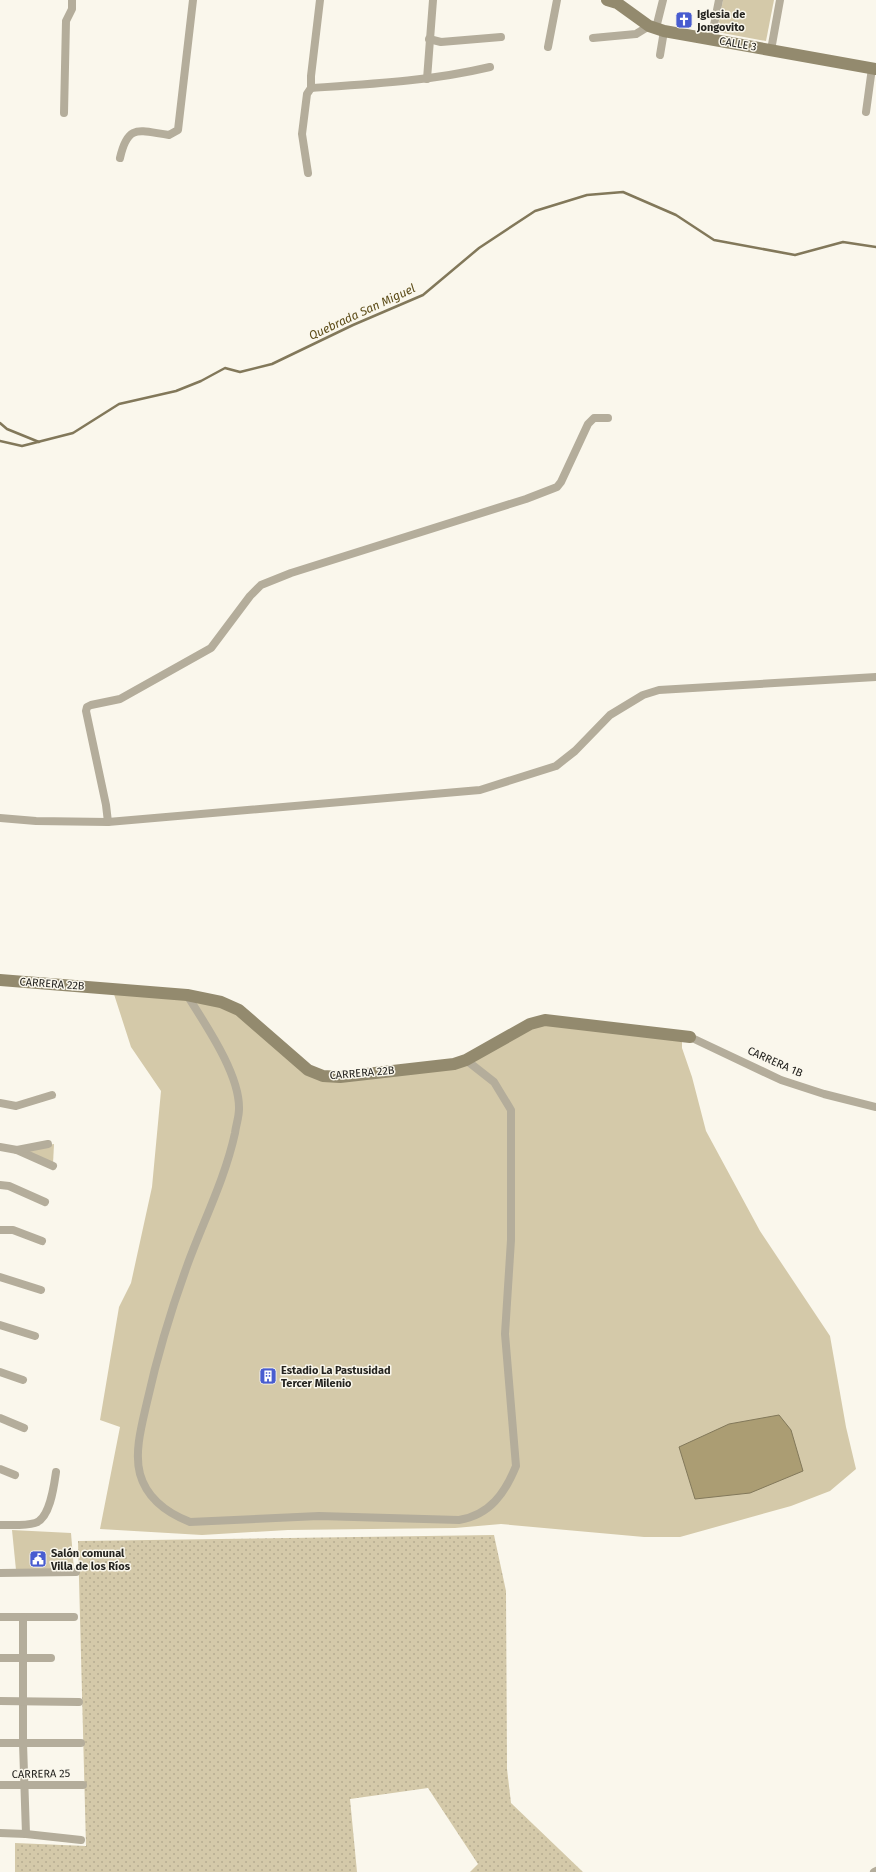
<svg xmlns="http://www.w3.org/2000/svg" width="876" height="1872" viewBox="0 0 876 1872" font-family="'Fira Sans',sans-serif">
  <defs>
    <pattern id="grass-dots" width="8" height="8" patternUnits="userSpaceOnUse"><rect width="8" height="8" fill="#d4c9a9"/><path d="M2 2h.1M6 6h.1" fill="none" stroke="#b6ac91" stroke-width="1.8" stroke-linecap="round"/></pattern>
  </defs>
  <rect width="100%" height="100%" fill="#faf7ec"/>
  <polygon fill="url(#grass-dots)" points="494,1535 506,1591 507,1769 511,1803 583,1872 470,1872 478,1864 428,1788 350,1799 357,1872 15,1872 15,1843 86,1846 78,1541"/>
  <g fill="#d4c9a9">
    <polygon points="723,0 774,0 766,41 717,32"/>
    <polygon points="112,988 221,1002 323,1076 454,1064 530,1024 682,1036 682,1048 692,1077 706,1131 760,1231 830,1336 846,1427 856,1469 830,1491 791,1506 680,1537 644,1537 501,1524 455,1528 288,1530 202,1535 100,1529 120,1427 100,1420 119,1307 131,1283 152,1187 161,1091 131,1047"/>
    <polygon points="54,1144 53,1164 20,1150"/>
    <polygon points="12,1530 71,1533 74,1570 16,1570"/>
  </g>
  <polygon fill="#ab9d73" stroke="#82785a" points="779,1415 791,1430 803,1471 750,1493 695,1499 679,1447 729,1424"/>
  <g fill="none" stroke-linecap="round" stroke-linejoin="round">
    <g stroke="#82785a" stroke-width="2.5">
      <polyline points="0,423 7,429 39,442"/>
      <polyline points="0,441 22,446 73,433 119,404 176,391 201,381 225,368 240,372 272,364 353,325 423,295 479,248 535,211 587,195 623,192 676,215 714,240 795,255 843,242 876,247"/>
    </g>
    <g stroke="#b4ad9b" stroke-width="8">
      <polyline points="656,28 663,0"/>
      <polyline points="593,38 636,34 649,26"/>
      <polyline points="429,39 441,42 501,37"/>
      <polyline points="711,40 719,0"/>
      <polyline points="548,47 557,0"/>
      <polyline points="771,50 780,0"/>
      <polyline points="660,55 664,31"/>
      <polyline points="427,79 433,0"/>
      <path d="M311,88C372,84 431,81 490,67"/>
      <polyline points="866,112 872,68"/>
      <polyline points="64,113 66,21 72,9 72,0"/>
      <path d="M120,158C128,123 139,131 169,135L178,130L193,0"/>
      <polyline points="308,173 302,134 307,94 311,88 311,76 320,0"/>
      <polyline points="0,818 36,821 108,822 480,790 556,766 575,751 610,715 643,695 659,690 876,677"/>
      <polyline points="108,822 106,805 86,711 87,707 91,705 120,699 211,648 250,596 261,585 291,573 526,499 557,487 561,482 588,424 594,418 608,418"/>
      <path d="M187,995C205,1024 240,1074 239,1109C239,1117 236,1125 235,1133C225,1179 203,1222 187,1266C171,1310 157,1357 147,1402C142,1424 134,1452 140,1474C147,1499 167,1513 190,1522L319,1516L459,1520C490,1515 505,1493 516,1466L505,1334L511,1240V1110L494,1082L466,1060"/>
      <polyline points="690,1037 781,1080 824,1094 876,1107"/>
      <polyline points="0,1103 16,1106 52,1095"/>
      <polyline points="0,1147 17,1150 53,1166"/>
      <polyline points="17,1150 48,1144"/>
      <polyline points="0,1185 9,1186 45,1202"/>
      <polyline points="0,1230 13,1230 42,1241"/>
      <polyline points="0,1277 41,1290"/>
      <polyline points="0,1325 35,1336"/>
      <polyline points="0,1372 23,1380"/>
      <polyline points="0,1418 24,1428"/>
      <polyline points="0,1469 15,1475"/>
      <path d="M0,1525C11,1525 25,1526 35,1523C50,1519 54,1486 56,1472"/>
      <polyline points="0,1573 76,1572"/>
      <polyline points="0,1617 74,1617"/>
      <polyline points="23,1617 23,1743 26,1834"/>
      <polyline points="0,1658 51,1658"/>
      <polyline points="0,1701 79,1702"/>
      <polyline points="0,1743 81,1743"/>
      <polyline points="0,1785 83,1785"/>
      <polyline points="0,1833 26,1834 81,1840"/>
      <polyline points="874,1872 876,1871"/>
    </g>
    <g stroke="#938a6e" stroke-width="12">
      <polyline points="607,0 617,3 649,26 664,31 876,69"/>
      <polyline points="0,980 187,995 221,1002 239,1010 308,1070 323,1076 340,1077 454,1064 466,1060 530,1024 545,1020 690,1037"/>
    </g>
  </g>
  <defs>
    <g id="church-square" transform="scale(0.9)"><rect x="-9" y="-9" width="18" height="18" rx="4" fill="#485cd0" stroke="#faf7ec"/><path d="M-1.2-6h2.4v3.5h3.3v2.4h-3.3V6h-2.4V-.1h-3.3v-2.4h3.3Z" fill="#fff"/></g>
    <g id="building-square" transform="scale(0.9)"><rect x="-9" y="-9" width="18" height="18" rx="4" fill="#485cd0" stroke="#faf7ec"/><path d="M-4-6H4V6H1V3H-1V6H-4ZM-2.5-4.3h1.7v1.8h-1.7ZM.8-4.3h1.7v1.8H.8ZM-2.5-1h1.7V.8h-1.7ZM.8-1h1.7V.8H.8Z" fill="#fff"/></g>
    <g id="civic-square" transform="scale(0.9)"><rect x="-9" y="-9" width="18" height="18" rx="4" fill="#485cd0" stroke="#faf7ec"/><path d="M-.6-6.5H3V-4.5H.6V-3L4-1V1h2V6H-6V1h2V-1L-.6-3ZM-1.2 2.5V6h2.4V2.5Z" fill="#fff"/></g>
  </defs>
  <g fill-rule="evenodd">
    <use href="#church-square" x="684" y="20"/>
    <use href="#building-square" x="268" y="1376"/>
    <use href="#civic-square" x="38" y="1559"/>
  </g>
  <g text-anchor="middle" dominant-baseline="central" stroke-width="3" stroke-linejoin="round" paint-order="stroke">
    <g font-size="11" font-weight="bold" fill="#24231f" stroke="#faf7ec" text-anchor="start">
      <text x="697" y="14">Iglesia de<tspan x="697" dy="13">Jongovito</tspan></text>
      <text x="281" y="1370">Estadio La Pastusidad<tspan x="281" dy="13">Tercer Milenio</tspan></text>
      <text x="51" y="1553">Salón comunal<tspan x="51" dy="13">Villa de los Ríos</tspan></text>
    </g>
    <g font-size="11" fill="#24231f" stroke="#faf7ec">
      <text transform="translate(738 44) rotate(10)">CALLE 3</text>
      <text transform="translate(52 984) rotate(4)">CARRERA 22B</text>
      <text transform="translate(775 1062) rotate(24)">CARRERA 1B</text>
      <text transform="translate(362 1073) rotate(-5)">CARRERA 22B</text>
      <text transform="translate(41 1774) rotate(-1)">CARRERA 25</text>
    </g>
    <g font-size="12" font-style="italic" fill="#5d4d19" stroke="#faf7ec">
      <text transform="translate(362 312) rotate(-25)">Quebrada San Miguel</text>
    </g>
  </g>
</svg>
